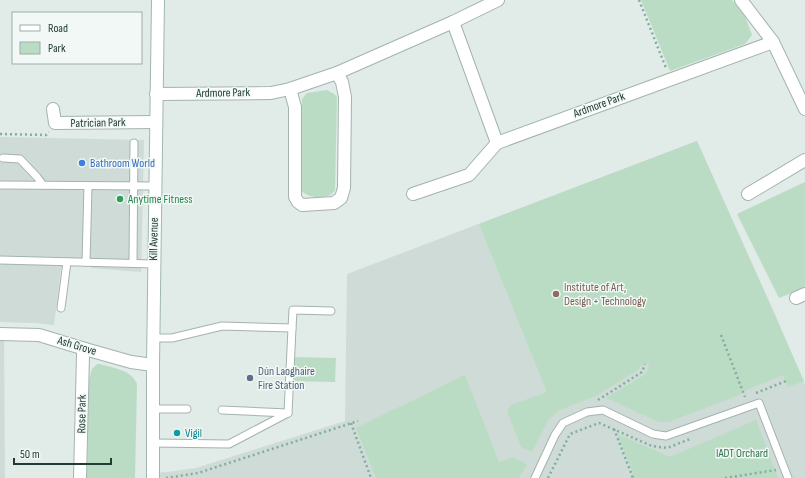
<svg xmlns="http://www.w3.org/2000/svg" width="805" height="478" viewBox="0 0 805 478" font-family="'Sofia Sans Condensed',sans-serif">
  <rect width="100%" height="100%" fill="#e1ebe7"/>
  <g fill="#cfdbd6">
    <polygon points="0,137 144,140 141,272 91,268 91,266 69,264 61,268 54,325 35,323 0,322"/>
    <polygon points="697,141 775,314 805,385 805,478 153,478 153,473 168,472 196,468 345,421 347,274"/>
    <polygon points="0,338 4,338 5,478 0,478"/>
  </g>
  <g fill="#badcc4">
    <polygon points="641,0 732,0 744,14 752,35 745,44 670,71"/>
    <path d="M327,90L334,94L337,97L335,190C330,200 307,199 301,190L302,99L307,93Z"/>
    <polygon points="697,141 804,381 788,387 783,375 746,390 739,395 669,422 659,422 606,398 644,375 648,370 649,363 641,366 638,370 596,396 560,410 549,419 532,452 521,447 508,414 508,410 511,405 547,392 479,224"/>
    <polygon points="805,182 805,288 779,298 737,214"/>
    <polygon points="288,357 336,358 335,382 288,381"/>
    <path d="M97,364H100C113,368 132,370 137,384L135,478H87L89,380L92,369Z"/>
    <polygon points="465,375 499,462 513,457 527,464 519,478 376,478 356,428"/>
    <polygon points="756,420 778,478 631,478 630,475 633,473 617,434 670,457"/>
  </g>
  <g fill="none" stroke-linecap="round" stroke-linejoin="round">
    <g stroke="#a4b3ae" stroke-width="9">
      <g id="service">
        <polyline points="3,158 20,159 37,177 43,185"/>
        <polyline points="0,185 155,186"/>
        <polyline points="0,260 154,264"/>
        <polyline points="86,262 88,186"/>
        <polyline points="133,263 134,143"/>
        <polyline points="61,308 67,262"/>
        <polyline points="292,328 293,310 331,311"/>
        <polyline points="153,409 187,409"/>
        <polyline points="222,410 288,413"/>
        <polyline points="153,443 229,444 288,413 292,328 222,326 172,338 153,338"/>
        <polyline points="535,478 555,435 563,423 587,412 603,410 653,434 666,436 759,403 788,478"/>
      </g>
    </g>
    <g stroke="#a4b3ae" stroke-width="14">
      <g id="minor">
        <polyline points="741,0 773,42 805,109"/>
        <polyline points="453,22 497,143 773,42"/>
        <polyline points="290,89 295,107 295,197 298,202 302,205 334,203 341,198 344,188 345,97 342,82 337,73"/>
        <polyline points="156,94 271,93 290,89 337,73 453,22 498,0"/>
        <polyline points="53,109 55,123 156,122"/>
        <polyline points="413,194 469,175 497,143"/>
        <polyline points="748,194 805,160"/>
        <polyline points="796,298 805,294"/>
        <polyline points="0,334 39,335 85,349 131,362 153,365"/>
        <polyline points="80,478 83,355 85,349"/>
      </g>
    </g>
    <g stroke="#a0b7af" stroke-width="14">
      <polyline id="secondary" points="153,478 153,365 158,0"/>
    </g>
    <g stroke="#82aea2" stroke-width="2.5" stroke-dasharray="2 3" stroke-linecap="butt">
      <polyline points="639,0 666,68"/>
      <polyline points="0,134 46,135 49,132"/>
      <polyline points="721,335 745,397"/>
      <polyline points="756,393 786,381"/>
      <polyline points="598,400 642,372 645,364"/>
      <polyline points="351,423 371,478"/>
      <polyline points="614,429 633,478"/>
      <polyline points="166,478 198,473 358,421"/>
      <polyline points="548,478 570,434 599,423 652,446 667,448 690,439"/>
      <polyline points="725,478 776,470"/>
    </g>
    <use href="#service" stroke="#fff" stroke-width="7"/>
    <use href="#minor" stroke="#fff" stroke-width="12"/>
    <use href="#secondary" stroke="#fff" stroke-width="12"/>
  </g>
  <circle fill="#3f7fe0" stroke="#f1f8f5" stroke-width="1.5" cx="82" cy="163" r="4"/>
  <circle fill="#2e9e5b" stroke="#f1f8f5" stroke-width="1.5" cx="120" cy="199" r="4"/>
  <circle fill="#8d6e63" stroke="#f1f8f5" stroke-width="1.5" cx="556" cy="294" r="4"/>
  <circle fill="#5c6f8a" stroke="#f1f8f5" stroke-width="1.5" cx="250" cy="378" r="4"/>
  <circle fill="#0f9aa8" stroke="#f1f8f5" stroke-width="1.5" cx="177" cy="433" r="4"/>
  <g text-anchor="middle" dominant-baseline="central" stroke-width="3" stroke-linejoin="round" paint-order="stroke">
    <g font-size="12" fill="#223c35" stroke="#f1f8f5">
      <text transform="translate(223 93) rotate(-1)">Ardmore Park</text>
      <text transform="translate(599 105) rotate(-20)">Ardmore Park</text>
      <text transform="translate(98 123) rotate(-1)">Patrician Park</text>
      <text transform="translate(154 239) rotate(-89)">Kill Avenue</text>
      <text transform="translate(77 346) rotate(17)">Ash Grove</text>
      <text transform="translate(82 414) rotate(-89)">Rose Park</text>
    </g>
    <g font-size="12" fill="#366cbe" stroke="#f1f8f5" text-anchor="start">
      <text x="90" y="163">Bathroom World</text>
    </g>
    <g font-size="12" fill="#27864d" stroke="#f1f8f5" text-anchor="start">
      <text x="128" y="199">Anytime Fitness</text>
    </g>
    <g font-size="12" fill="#785e54" stroke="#f1f8f5" text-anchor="start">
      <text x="564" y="287">Institute of Art,<tspan x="564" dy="14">Design + Technology</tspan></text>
    </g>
    <g font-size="12" fill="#4e5e75" stroke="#f1f8f5" text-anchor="start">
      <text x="258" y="371">Dún Laoghaire<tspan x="258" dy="14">Fire Station</tspan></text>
    </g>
    <g font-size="12" fill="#0d838f" stroke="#f1f8f5" text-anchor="start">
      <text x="185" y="433">Vigil</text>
    </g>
    <g font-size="12" fill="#2c7249" stroke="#f1f8f5">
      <text x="742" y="453">IADT Orchard</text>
    </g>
  </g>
  <rect x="12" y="12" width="130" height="52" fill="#f1f8f5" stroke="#9eada8"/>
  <rect x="20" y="25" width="20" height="6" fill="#ffffff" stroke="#9eada8"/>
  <text x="48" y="32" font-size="12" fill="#223c35">Road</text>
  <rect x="20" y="42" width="20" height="12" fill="#badcc4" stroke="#9eada8"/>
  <text x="48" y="52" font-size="12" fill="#223c35">Park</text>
  <path d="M14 458v6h97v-6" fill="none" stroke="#223c35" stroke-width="2"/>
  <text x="20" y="458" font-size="12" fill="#223c35" stroke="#f1f8f5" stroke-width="3" paint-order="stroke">50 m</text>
</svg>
